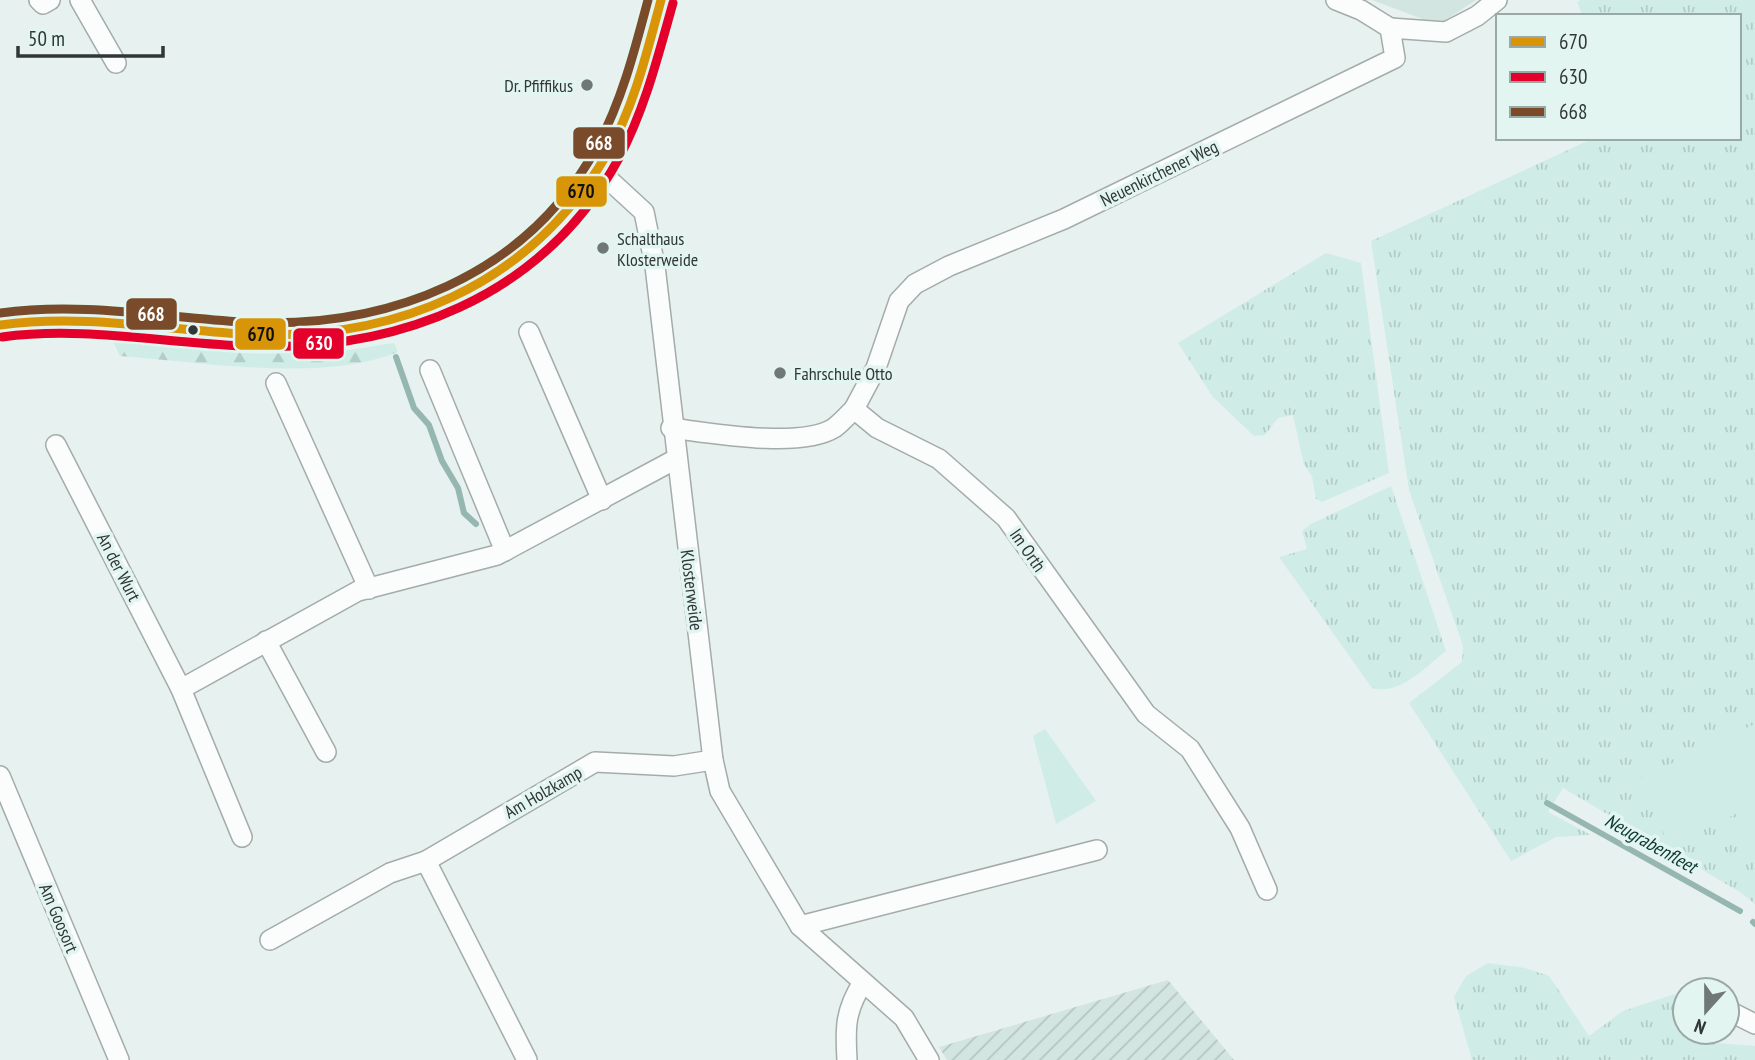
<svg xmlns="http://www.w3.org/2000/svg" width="1755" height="1060" viewBox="0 0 1755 1060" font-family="'PT Sans Narrow',sans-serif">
  <defs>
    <pattern id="industrial-furrows" width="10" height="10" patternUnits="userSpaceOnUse" patternTransform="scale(1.75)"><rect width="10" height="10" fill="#d3e5e1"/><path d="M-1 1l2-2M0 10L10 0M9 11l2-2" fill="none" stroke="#b5c5c2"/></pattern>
    <pattern id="grass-tufts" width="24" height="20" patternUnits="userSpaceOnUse" patternTransform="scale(1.75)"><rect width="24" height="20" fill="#cfede6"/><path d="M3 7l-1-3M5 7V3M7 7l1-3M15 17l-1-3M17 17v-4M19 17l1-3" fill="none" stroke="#b2ccc6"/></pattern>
    <pattern id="forest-firs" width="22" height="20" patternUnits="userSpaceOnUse" patternTransform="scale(1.75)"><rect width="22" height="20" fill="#cfede6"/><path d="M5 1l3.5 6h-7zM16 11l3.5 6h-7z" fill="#b2ccc6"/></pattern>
  </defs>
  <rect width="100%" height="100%" fill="#e7f1ef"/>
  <polygon fill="#d3e5e1" points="1372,0 1476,0 1438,25"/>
  <polygon fill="url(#industrial-furrows)" points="1168,980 1234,1060 947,1060 939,1047"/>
  <g fill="url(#grass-tufts)">
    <polygon points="1581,0 1755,0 1755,904 1740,892 1563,788 1548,812 1591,835 1556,837 1511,861 1409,703 1462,662 1463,646 1409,490 1371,241 1594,138 1739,138 1739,16 1583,16 1577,2"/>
    <polygon points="1326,253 1361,263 1389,473 1322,502 1316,499 1312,476 1304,465 1293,415 1278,418 1265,435 1254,436 1213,397 1178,343"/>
    <path d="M1391,486L1446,651C1425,667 1400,696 1372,688L1279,557L1307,549L1302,531L1311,524Z"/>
    <polygon points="1488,963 1525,968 1549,976 1589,1036 1623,1011 1675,994 1685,1006 1685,1032 1707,1032 1717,1043 1755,1046 1755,1060 1472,1060 1454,997 1466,976"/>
  </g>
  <path fill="url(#forest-firs)" d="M112,339L330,353L394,343L398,352C322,383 202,362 120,356Z"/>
  <g fill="#cfede6">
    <polygon points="1755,724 1755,805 1669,845 1638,779"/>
    <polygon points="1045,729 1096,801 1056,824 1033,736"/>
    <polygon points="1755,808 1755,861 1735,818"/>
  </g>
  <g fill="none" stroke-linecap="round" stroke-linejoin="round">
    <g stroke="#95b7af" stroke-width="6">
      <polyline points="396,357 414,408 429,425 442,461 458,488 464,513 476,524"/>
      <polyline points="1547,803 1740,911"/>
      <polyline points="1753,922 1755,924"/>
    </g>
    <g stroke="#a4acaa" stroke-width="22">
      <g id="street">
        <polyline points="39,0 43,4 50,0"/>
        <polyline points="80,0 116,63"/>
        <polyline points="1336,0 1361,10 1390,28"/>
        <polyline points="596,172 607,178 644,212 655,266 713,760 720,791 800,926 904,1018 929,1060"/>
        <polyline points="529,332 602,500"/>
        <polyline points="430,370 505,551"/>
        <polyline points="276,383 369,589"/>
        <polyline points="854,409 876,368 899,301 915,284 949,266 1064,219 1395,58 1390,28 1446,32 1477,16 1497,0"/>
        <path d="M671,428C711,433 800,449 834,428C841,423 848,415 854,409L877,428L939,459L1006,518L1146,714L1190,749L1240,828L1267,890"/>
        <polyline points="56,445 181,689 358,591 497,555 676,459"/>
        <polyline points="266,641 326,752"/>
        <polyline points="181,689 242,837"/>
        <polyline points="0,776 119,1060"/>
        <polyline points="800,926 1097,850"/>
        <polyline points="270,940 390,873 426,861"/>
        <polyline points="1727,1010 1755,1024"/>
        <polyline points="527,1060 426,861 595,762 674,766 713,760"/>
        <path d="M847,1060C845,1027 845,1011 863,982"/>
      </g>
    </g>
    <g stroke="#a4acaa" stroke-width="29">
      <path id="secondary" d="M0,325C79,311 163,328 243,334C389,344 511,296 595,173C630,122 645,58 661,0"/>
    </g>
    <use href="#street" stroke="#fbfdfd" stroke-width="19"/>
    <use href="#secondary" stroke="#fbfdfd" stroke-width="26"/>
    <g stroke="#e3f5f1" stroke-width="14">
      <path id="bus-1" d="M0,325C82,314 161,329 243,334C392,342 529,288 607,154C634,107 647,52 661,0"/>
    </g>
    <g stroke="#e3f5f1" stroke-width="14">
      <path id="bus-2" d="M2,337C84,326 162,343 244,346C396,353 543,298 619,158C645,109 658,56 673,3"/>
    </g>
    <g stroke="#e3f5f1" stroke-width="14">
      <path id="bus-3" d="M0,313C82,302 161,317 243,322C386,330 527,277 598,145C622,100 635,49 648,0"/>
    </g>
    <use href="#bus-1" stroke="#d99508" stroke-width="9"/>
    <use href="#bus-2" stroke="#e4002b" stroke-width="9"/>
    <use href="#bus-3" stroke="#7a4b2a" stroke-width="9"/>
  </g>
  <g fill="#707877" stroke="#e3f5f1" stroke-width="2.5">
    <circle cx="587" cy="85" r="7"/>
    <circle cx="603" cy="248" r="7"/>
    <circle cx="780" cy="373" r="7"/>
  </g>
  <circle fill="#303736" stroke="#e3f5f1" stroke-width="2.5" cx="193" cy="330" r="6"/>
  <g text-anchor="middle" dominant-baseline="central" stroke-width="7" stroke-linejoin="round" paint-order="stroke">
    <g font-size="18" fill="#303736" stroke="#e3f5f1" text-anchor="start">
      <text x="573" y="85" text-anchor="end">Dr. Pfiffikus</text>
      <text x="617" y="238">Schalthaus<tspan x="617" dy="21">Klosterweide</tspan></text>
      <text x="794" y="373">Fahrschule Otto</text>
    </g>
    <g font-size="18" fill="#303736" stroke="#e3f5f1">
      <text transform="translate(1159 173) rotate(-26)">Neuenkirchener Weg</text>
      <text transform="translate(1028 550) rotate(55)">Im Orth</text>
      <text transform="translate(119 567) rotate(63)">An der Wurt</text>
      <text transform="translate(692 590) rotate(83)">Klosterweide</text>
      <text transform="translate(543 792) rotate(-30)">Am Holzkamp</text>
      <text transform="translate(59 918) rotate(67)">Am Goosort</text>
    </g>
    <g font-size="19" font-style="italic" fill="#0c372f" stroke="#e3f5f1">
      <text transform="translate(1651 843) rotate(29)">Neugrabenfleet</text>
    </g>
  </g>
  <g stroke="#e3f5f1" stroke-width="2.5">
    <rect x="572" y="126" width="54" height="34" rx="7" fill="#7a4b2a"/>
    <rect x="555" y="175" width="53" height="33" rx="7" fill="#d99508"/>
    <rect x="125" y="297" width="53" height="34" rx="7" fill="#7a4b2a"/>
    <rect x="234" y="317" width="53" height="34" rx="7" fill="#d99508"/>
    <rect x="292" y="327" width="53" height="33" rx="7" fill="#e4002b"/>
  </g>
  <g font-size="19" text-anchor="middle" font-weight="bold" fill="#fff">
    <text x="599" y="150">668</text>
    <text x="151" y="321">668</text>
    <text x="319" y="350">630</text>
  </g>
  <g font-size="19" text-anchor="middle" font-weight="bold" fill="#111">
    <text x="581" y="198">670</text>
    <text x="261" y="341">670</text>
  </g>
  <rect x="1496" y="14" width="245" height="126" fill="#e3f5f1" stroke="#9ba9a6" stroke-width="2"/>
  <rect x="1510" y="37" width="35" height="10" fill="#d99508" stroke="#9ba9a6" stroke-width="2"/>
  <text x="1559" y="49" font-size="21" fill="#303736">670</text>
  <rect x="1510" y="72" width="35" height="10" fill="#e4002b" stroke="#9ba9a6" stroke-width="2"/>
  <text x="1559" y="84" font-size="21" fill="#303736">630</text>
  <rect x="1510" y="107" width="35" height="10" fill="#7a4b2a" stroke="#9ba9a6" stroke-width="2"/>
  <text x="1559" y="119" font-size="21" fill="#303736">668</text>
  <g transform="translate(1706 1011) rotate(201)"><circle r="33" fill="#e3f5f1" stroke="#9ba9a6" stroke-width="2"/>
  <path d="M0-5L12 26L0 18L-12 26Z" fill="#707877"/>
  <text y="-10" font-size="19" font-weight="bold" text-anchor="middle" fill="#303736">N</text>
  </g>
  <path d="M18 46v10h145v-10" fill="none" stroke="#303736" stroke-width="3.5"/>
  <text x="28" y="46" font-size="21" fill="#303736" stroke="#e3f5f1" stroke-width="5" paint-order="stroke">50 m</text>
</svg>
